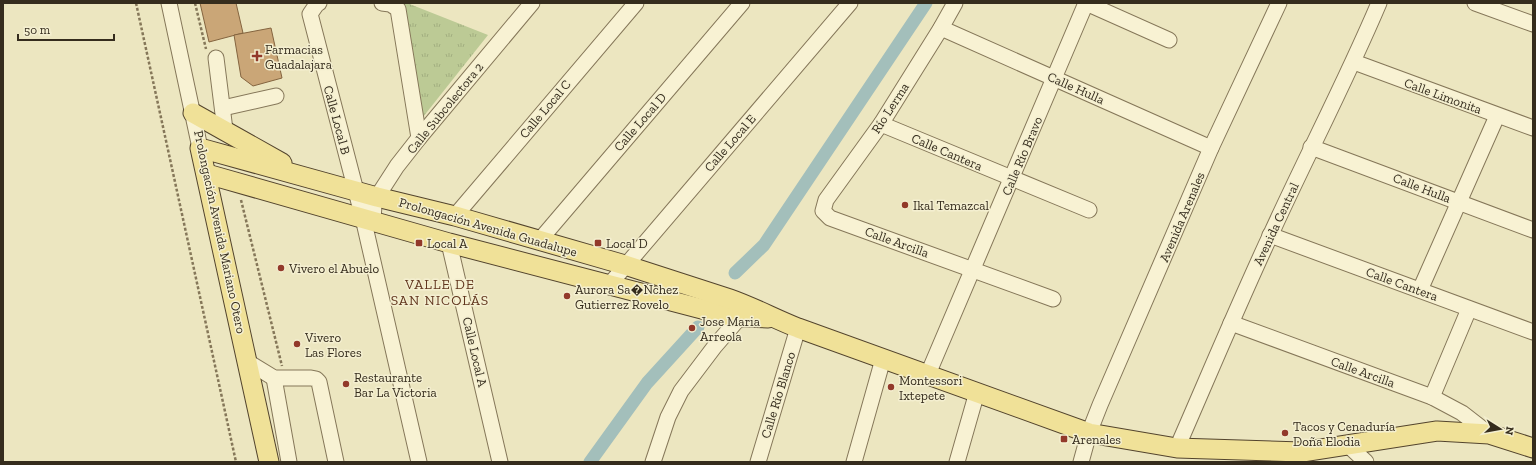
<svg xmlns="http://www.w3.org/2000/svg" width="1536" height="465" viewBox="0 0 1536 465" font-family="'Zilla Slab',serif">
  <defs>
    <pattern id="grass-tufts" width="24" height="20" patternUnits="userSpaceOnUse"><rect width="24" height="20" fill="#bcca95"/><path d="M3 7l-1-3M5 7V3M7 7l1-3M15 17l-1-3M17 17v-4M19 17l1-3" fill="none" stroke="#a2ae80"/></pattern>
  </defs>
  <rect width="100%" height="100%" fill="#ece6c0"/>
  <polygon fill="url(#grass-tufts)" points="402,3 407,3 488,35 423,117"/>
  <g fill="none" stroke-linecap="round" stroke-linejoin="round">
    <g stroke="#a3bfbb" stroke-width="13">
      <polyline points="735,273 764,245 926,3"/>
      <polyline points="590,462 647,383 698,327"/>
    </g>
  </g>
  <g fill="#caa677" stroke="#84643f">
    <polygon points="200,3 236,3 243,33 209,42"/>
    <polygon points="271,28 282,78 253,86 241,77 234,35"/>
  </g>
  <g fill="none" stroke-linecap="round" stroke-linejoin="round">
    <g stroke="#857759" stroke-width="17">
      <g id="minor">
        <polyline points="169,3 200,148"/>
        <polyline points="319,3 317,4 310,14 363,218 419,462"/>
        <polyline points="382,3 390,4 398,9 419,138"/>
        <polyline points="955,3 941,28 881,124 826,200 823,211 830,218 1053,299"/>
        <polyline points="1086,3 1169,40"/>
        <polyline points="1475,3 1533,24"/>
        <polyline points="941,28 1211,148"/>
        <polyline points="216,58 225,130"/>
        <polyline points="1354,62 1533,128"/>
        <polyline points="223,108 276,96"/>
        <polyline points="881,124 1089,210"/>
        <polyline points="1311,147 1533,230"/>
        <polyline points="455,216 636,3"/>
        <polyline points="373,220 374,205 377,197 397,166 419,138 532,3"/>
        <polyline points="1270,235 1533,332"/>
        <polyline points="539,241 742,3"/>
        <polyline points="449,243 500,462"/>
        <polyline points="610,284 850,3"/>
        <polyline points="1420,290 1497,116"/>
        <polyline points="1231,323 1432,397 1462,413 1489,434"/>
        <polyline points="248,362 274,378 311,378 316,379 319,382 336,462"/>
        <polyline points="928,374 1086,3"/>
        <polyline points="274,378 289,462"/>
        <polyline points="1432,397 1469,309"/>
        <polyline points="1349,446 1366,462"/>
        <path d="M1177,448C1208,377 1238,305 1271,234C1306,157 1346,81 1379,3"/>
        <polyline points="653,462 668,417 681,391 715,346 740,317 744,309"/>
        <polyline points="758,462 798,328"/>
        <polyline points="854,462 883,359"/>
        <polyline points="957,462 977,392"/>
        <polyline points="1081,462 1089,433 1100,405 1211,148 1279,3"/>
      </g>
    </g>
    <g stroke="#53442d" stroke-width="21">
      <g id="major">
        <polyline points="193,113 282,163"/>
        <polyline points="207,174 449,243 725,315 740,317 768,318"/>
        <path d="M269,462L200,148L377,197L455,216L625,265L730,299C753,307 775,319 798,328L1089,433L1177,448L1302,452L1437,431L1489,434L1533,448"/>
      </g>
    </g>
    <g stroke="#857759" stroke-width="2.5" stroke-dasharray="3 2" stroke-linecap="butt">
      <polyline points="136,3 236,462"/>
      <polyline points="195,3 206,49"/>
      <polyline points="241,200 282,366"/>
    </g>
    <use href="#minor" stroke="#f8f2d3" stroke-width="15"/>
    <use href="#major" stroke="#f0e198" stroke-width="19"/>
  </g>
  <g fill="#92392a" stroke="#f4efd0" stroke-width="1.5">
    <path d="M255 50h4v4h4v4h-4v4h-4v-4h-4v-4h4z"/>
    <circle cx="905" cy="205" r="4"/>
    <rect x="415" y="239" width="8" height="8" rx="2"/>
    <rect x="594" y="239" width="8" height="8" rx="2"/>
    <circle cx="281" cy="268" r="4"/>
    <circle cx="567" cy="296" r="4"/>
    <circle cx="692" cy="328" r="4"/>
    <circle cx="297" cy="344" r="4"/>
    <circle cx="346" cy="384" r="4"/>
    <circle cx="891" cy="387" r="4"/>
    <circle cx="1285" cy="433" r="4"/>
    <rect x="1060" y="435" width="8" height="8" rx="2"/>
  </g>
  <g text-anchor="middle" dominant-baseline="central" stroke-width="3" stroke-linejoin="round" paint-order="stroke">
    <g font-size="13" fill="#352c1d" stroke="#f4efd0" text-anchor="start">
      <text x="265" y="49">Farmacias<tspan x="265" dy="15">Guadalajara</tspan></text>
      <text x="913" y="205">Ikal Temazcal</text>
      <text x="427" y="243">Local A</text>
      <text x="606" y="243">Local D</text>
      <text x="289" y="268">Vivero el Abuelo</text>
      <text x="575" y="289">Aurora Sa�Nchez<tspan x="575" dy="15">Gutierrez Rovelo</tspan></text>
      <text x="700" y="321">Jose Maria<tspan x="700" dy="15">Arreola</tspan></text>
      <text x="305" y="337">Vivero<tspan x="305" dy="15">Las Flores</tspan></text>
      <text x="354" y="377">Restaurante<tspan x="354" dy="15">Bar La Victoria</tspan></text>
      <text x="899" y="380">Montessori<tspan x="899" dy="15">Ixtepete</tspan></text>
      <text x="1293" y="426">Tacos y Cenaduría<tspan x="1293" dy="15">Doña Elodia</tspan></text>
      <text x="1072" y="439">Arenales</text>
    </g>
    <g font-size="13" fill="#352c1d" stroke="#f4efd0">
      <text transform="translate(1076 88) rotate(24)">Calle Hulla</text>
      <text transform="translate(1443 96) rotate(20)">Calle Limonita</text>
      <text transform="translate(445 108) rotate(-51)">Calle Subcolectora 2</text>
      <text transform="translate(890 108) rotate(-57)">Río Lerma</text>
      <text transform="translate(545 109) rotate(-50)">Calle Local C</text>
      <text transform="translate(337 120) rotate(75)">Calle Local B</text>
      <text transform="translate(640 122) rotate(-49)">Calle Local D</text>
      <text transform="translate(730 143) rotate(-49)">Calle Local E</text>
      <text transform="translate(947 152) rotate(23)">Calle Cantera</text>
      <text transform="translate(1022 156) rotate(-67)">Calle Río Bravo</text>
      <text transform="translate(1422 188) rotate(21)">Calle Hulla</text>
      <text transform="translate(1182 217) rotate(-67)">Avenida Arenales</text>
      <text transform="translate(1276 224) rotate(-65)">Avenida Central</text>
      <text transform="translate(488 227) rotate(16)">Prolongación Avenida Guadalupe</text>
      <text transform="translate(220 232) rotate(78)">Prolongación Avenida Mariano Otero</text>
      <text transform="translate(897 242) rotate(20)">Calle Arcilla</text>
      <text transform="translate(1402 284) rotate(20)">Calle Cantera</text>
      <text transform="translate(475 352) rotate(77)">Calle Local A</text>
      <text transform="translate(1363 372) rotate(20)">Calle Arcilla</text>
      <text transform="translate(778 395) rotate(-73)">Calle Río Blanco</text>
    </g>
    <g font-size="14" letter-spacing="1" fill="#60351d" stroke="#f4efd0">
      <text x="440" y="284">VALLE DE<tspan x="440" dy="16">SAN NICOLÁS</tspan></text>
    </g>
  </g>
  <rect width="1536" height="465" fill="none" stroke="#352c1d" stroke-width="8"/>
  <g transform="translate(1500 429) rotate(101)" stroke="#f4efd0" stroke-width="3" paint-order="stroke">
  <path d="M0-3L7 15L0 10L-7 15Z" fill="#352c1d"/>
  <text y="-6" font-size="11" font-weight="bold" text-anchor="middle" fill="#352c1d">N</text>
  </g>
  <path d="M18 34v6h96v-6" fill="none" stroke="#352c1d" stroke-width="2"/>
  <text x="24" y="34" font-size="12" fill="#352c1d" stroke="#f4efd0" stroke-width="3" paint-order="stroke">50 m</text>
</svg>
